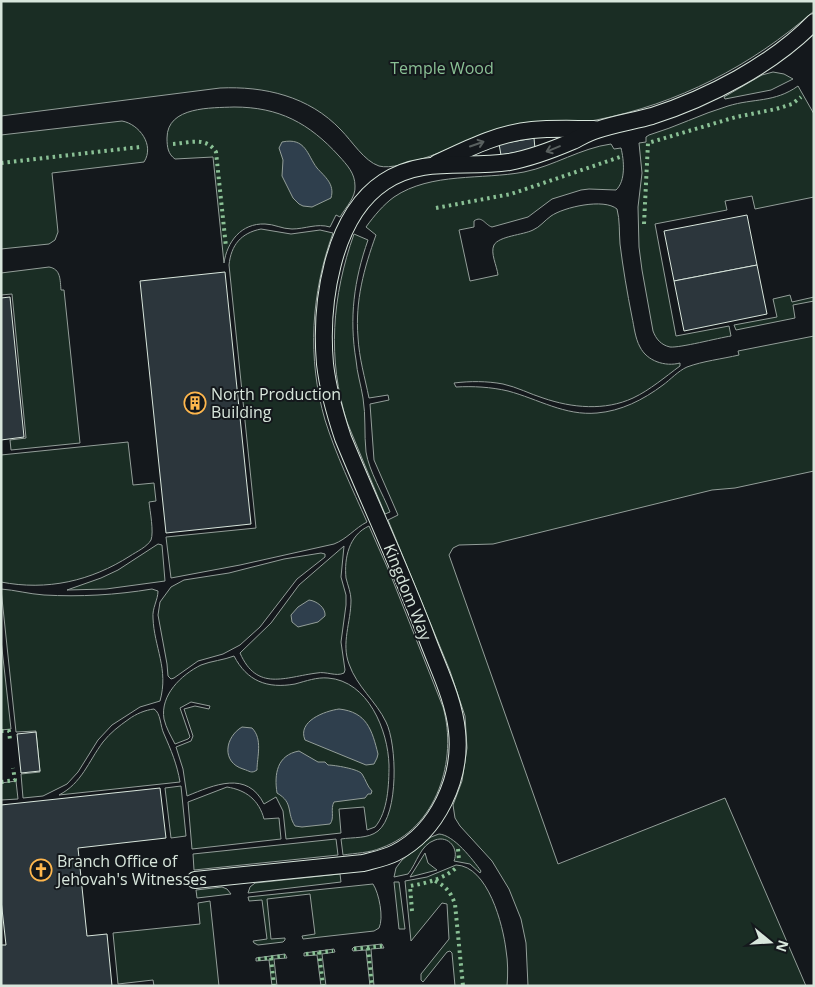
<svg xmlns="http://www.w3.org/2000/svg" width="815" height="987" viewBox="0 0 815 987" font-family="'Open Sans',sans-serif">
  <rect width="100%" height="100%" fill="#14181c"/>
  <g fill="#1a2d24" stroke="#939e99">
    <path d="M1,1H814V11C751,66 678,104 596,120C571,125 544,127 518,131C507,132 495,133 484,136C461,143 400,172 379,166C364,161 352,141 341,130C309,96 264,86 220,88L1,116Z"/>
    <polygon points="773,72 784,74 793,79 771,90 725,99 724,97 762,75"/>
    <path d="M798,86L814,114V197L755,209L752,196L725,201L727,210L655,224L676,336L729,326L731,336C718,338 680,348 670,347C661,345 656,339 653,331L642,270L639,247L638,207L642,173L639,143L646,142V137L649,135C676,127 701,114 728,106C754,98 774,103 798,86Z"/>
    <path d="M234,107C279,107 309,123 339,156C347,165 355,173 355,186C356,197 346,207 340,217L336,215L330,227C317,223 305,229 292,229C282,229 274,224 265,224C241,223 227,242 224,263L213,157L175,159C168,154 167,147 167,138C167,106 212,108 234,107Z"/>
    <path d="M122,121C139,124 155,145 144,162L52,173L58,232L55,240L49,244L1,249V135Z"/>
    <path d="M611,144L614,149L621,148C624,160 626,181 616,190L589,189L581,190L552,199L528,217L492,227C485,225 482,215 474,221V227L459,230L470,281L498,275C497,266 490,253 494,245C499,236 523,235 533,230C540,227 544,221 551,216C564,207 604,198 617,209C620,220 619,232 620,244C623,268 627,292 632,317C634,326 635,338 640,347C647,361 665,367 680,363V366C665,377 650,390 633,398C605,411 572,408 543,398C530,394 517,387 503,384C487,381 470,381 454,383L456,387C473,386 491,387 508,391C538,399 565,416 597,413C621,411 643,400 663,385C670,380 678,371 687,367C703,361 722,359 739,355L738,351L814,336V471L735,488L712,490L493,544L459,545L453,548L449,555L558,864L725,798L806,986H528L526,943L521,919L509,889L492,861L460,826L455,818L453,805L462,781L467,748L465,716L450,671L388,520L398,515L374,460L370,404L389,400L388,395L369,398C365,378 359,358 358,337C355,301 364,268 376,235L366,227C374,216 383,205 394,197C431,172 482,180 524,172C554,166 581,148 611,144Z"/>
    <path d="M261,229L291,234L320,230L333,233C311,293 307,358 325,420C336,455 352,488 367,522C355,528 347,539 334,544L240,565L171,578L166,537L256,528L229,265C231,245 241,233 261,229Z"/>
    <path d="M354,234L368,240C354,280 349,318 356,360C357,373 361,385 363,398C366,416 364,434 366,452C369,471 383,494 390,512L385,514L347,422C327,359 332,296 354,234Z"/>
    <path d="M49,267C61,269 60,280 61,290H64L80,443L11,450L10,440L26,438L12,294L1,295V273Z"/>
    <polygon points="790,295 792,302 814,297 814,301 793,305 795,318 736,330 734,325 777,317 773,299"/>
    <path d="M128,442L133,485L154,483L156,501L149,502C150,511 154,532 151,540C147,547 136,552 130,556C91,581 47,591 1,582V455Z"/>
    <path d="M369,526L391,576L443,707C458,760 437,828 381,848C369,853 356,853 343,855L341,839C353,837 368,839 378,831C399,814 397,744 386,722C376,701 357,687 349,664C341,643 351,622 351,600C351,593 348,586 346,578C344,558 349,535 369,526Z"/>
    <polygon points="158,544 162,545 165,581 106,589 67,590 101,578 118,570"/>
    <path d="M344,546L341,577L346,595V605L341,642L345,670L344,673C336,677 326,671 317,673C285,677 257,692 240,653L271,623L299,585Z"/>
    <polygon points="321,553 325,554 325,557 297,579 260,627 240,645 223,654 198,661 174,678 171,679 168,676 167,664 158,615 160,602 171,587 184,580 229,573 284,559"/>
    <path d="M1,589C15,590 29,594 44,595C80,597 116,595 152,589L158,591C158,600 152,608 153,618C154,647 169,669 160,701L140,707L112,725L98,740L78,772L67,784L43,796L23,798L21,774L40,772L36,731L16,732Z"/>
    <polygon points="1,640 11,729 1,730"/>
    <path d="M234,656C247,681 267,689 295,684C306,681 317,677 328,678C368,681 388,730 389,765C389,784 388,812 375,827L367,830L364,807L339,809L341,833L286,839L283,811L276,797L264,804C247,770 214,785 187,796L183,769L176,747L191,741L193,736L184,709L195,706L209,709L210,706L191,702L180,708L190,737L188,739L175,744C171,736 166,728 164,719C160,695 181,675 201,665C211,661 224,660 234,656Z"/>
    <path d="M154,709C161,713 160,726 164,734C171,750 177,764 180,782L59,795C82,783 88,762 103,742C110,733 119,726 129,719C136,714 145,710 154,709Z"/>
    <polygon points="16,781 18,799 1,800 1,783"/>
    <polygon points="181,786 186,836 171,838 165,788"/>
    <path d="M227,787C246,790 259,800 264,819L279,818L281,839L192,849L188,802Z"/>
    <path d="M439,834C454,835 473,860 481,871L480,873L470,864L454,861C459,849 449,835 435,840C420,845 417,863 408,874L394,877L396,868L402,860L431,837Z"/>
    <polygon points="336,839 338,855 194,870 193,854"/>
    <polygon points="425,853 428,863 437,870 410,877"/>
    <path d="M456,865C488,866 503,925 506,950C508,962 508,974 507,986H455L452,953L450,951L447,952L423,982L421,980V974L449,939L447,904L442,903L411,941L405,881L427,877Z"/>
    <polygon points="340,874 341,882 248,893 250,887 255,883"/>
    <polygon points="394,882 399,882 405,929 399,929"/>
    <path d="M373,884C379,893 384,918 379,928L374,931L303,939L302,936L315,934L310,894L267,899L271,939L285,938V940L283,942L258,945L254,943L253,941L267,939L262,900L249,901L248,897Z"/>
    <polygon points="222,887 227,889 231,894 197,898 196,890"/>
    <polygon points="210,901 219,986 154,986 153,980 118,984 113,933 200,924 198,903"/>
    <polygon points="382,944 384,948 371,949 374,986 370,986 366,950 353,951 352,949 354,947"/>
    <polygon points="334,949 335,952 322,954 326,986 321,986 317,955 304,956 304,953"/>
    <polygon points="285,954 287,958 274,959 277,986 272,986 269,960 256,961 256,958"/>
  </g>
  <g fill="#2f3f4d" stroke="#939e99">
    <path d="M282,142C306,137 307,155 317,168C325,177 335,184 331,198L312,207L303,206L299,204L293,198L282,176L283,160L279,148Z"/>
    <path d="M309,600C317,601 326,608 325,616L318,622L298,627L292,622L291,615L298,607Z"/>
    <path d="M339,709C367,712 372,730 378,754L377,758L374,764L366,765L305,740C297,721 325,711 339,709Z"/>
    <path d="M242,727L252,728C263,739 257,757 257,770C251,774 250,771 243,769C221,762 225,737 242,727Z"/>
    <path d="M299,751L318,762H325L328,765C334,765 359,769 362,774C366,780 367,786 372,791L371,794H368L365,798L334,802C330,809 335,818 330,824L302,827L295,826C286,812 294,803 277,793C274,774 277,755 299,751Z"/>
  </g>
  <g fill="#2c363c" stroke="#d8e6dc">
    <polygon points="534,138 535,149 501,155 499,144"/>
    <polygon points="747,215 757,265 674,281 664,231"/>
    <polygon points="757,265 767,314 684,331 674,281"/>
    <polygon points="225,272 251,524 166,533 140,281"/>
    <polygon points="10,297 24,437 1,440 1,298"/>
    <polygon points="36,732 40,771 21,773 17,734"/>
    <polygon points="160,788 166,838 78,848 87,936 107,934 112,986 1,986 1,945 6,945 1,900 1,805"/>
  </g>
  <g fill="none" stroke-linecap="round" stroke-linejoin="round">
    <g stroke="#d8e6dc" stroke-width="18">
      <g id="street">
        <path d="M437,163C467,149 498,133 532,130C552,128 573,129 594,129"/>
        <path d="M195,880L363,863C374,860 385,858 395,853C438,831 462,778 457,731C454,700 439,670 428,641C402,572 371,506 343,438C335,414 328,390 325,364C320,306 331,217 384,182C423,156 465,169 509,162C531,158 552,150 573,141C581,137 589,132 597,130C614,124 634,121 652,116C708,98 772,65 814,22"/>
      </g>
    </g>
    <use href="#street" stroke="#14181c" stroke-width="16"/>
    <g stroke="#8ac095" stroke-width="4" stroke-dasharray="2.5 4" stroke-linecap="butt">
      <path d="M173,144C189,143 206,136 216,152L226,247"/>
      <polyline points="1,163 140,147"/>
      <polyline points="436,208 511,194 620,157"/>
      <polyline points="644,224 648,143 736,117 776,109 792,104 801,97"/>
      <polyline points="1,731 9,731 10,740"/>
      <polyline points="1,782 15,780 13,768"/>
      <polyline points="458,849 459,860"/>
      <path d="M435,881C446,886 451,893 455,904L463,986"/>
      <path d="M412,911L410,886C427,883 443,879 456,868"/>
      <polyline points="368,948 372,986"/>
      <polyline points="354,949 382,946"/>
      <polyline points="319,952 323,986"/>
      <polyline points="306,954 333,951"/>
      <polyline points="271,958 274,986"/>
      <polyline points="258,959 285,956"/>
    </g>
  </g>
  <defs><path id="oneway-shaft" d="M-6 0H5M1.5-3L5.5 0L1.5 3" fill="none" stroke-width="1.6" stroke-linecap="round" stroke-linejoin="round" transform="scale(1.25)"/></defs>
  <g stroke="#59605f">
    <use href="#oneway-shaft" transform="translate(477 144) rotate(-19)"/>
    <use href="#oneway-shaft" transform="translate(553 149) rotate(158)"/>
  </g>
  <defs>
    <g id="building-ring" transform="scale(1.125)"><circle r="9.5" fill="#14181c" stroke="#ffb74d" stroke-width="1.5"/><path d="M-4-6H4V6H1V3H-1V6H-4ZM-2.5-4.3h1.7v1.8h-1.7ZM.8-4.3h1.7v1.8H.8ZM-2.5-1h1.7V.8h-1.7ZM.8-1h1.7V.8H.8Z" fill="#ffb74d"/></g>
    <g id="church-ring" transform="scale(1.125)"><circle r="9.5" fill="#14181c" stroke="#ffb74d" stroke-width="1.5"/><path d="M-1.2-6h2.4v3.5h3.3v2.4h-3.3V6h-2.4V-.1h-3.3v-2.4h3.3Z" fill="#ffb74d"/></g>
  </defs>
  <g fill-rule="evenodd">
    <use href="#building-ring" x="195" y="403"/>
    <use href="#church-ring" x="41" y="870"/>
  </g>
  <g text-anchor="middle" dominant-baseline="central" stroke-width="4" stroke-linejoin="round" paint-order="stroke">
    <g font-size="16" fill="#8ac095" stroke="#14181c">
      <text x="442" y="68">Temple Wood</text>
    </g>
    <g font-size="16" fill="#d8e6dc" stroke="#14181c" text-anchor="start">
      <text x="211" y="394">North Production<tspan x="211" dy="18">Building</tspan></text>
      <text x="57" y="861">Branch Office of<tspan x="57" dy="18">Jehovah's Witnesses</tspan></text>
    </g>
    <g font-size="16" fill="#d8e6dc" stroke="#14181c">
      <text transform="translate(408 592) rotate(68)">Kingdom Way</text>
    </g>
  </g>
  <rect width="815" height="987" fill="none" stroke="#d8e6dc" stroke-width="5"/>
  <g transform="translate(770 942) rotate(108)" stroke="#14181c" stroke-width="4" paint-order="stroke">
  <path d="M0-4L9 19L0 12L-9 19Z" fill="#d8e6dc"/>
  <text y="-8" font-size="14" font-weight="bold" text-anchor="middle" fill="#d8e6dc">N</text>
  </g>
</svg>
